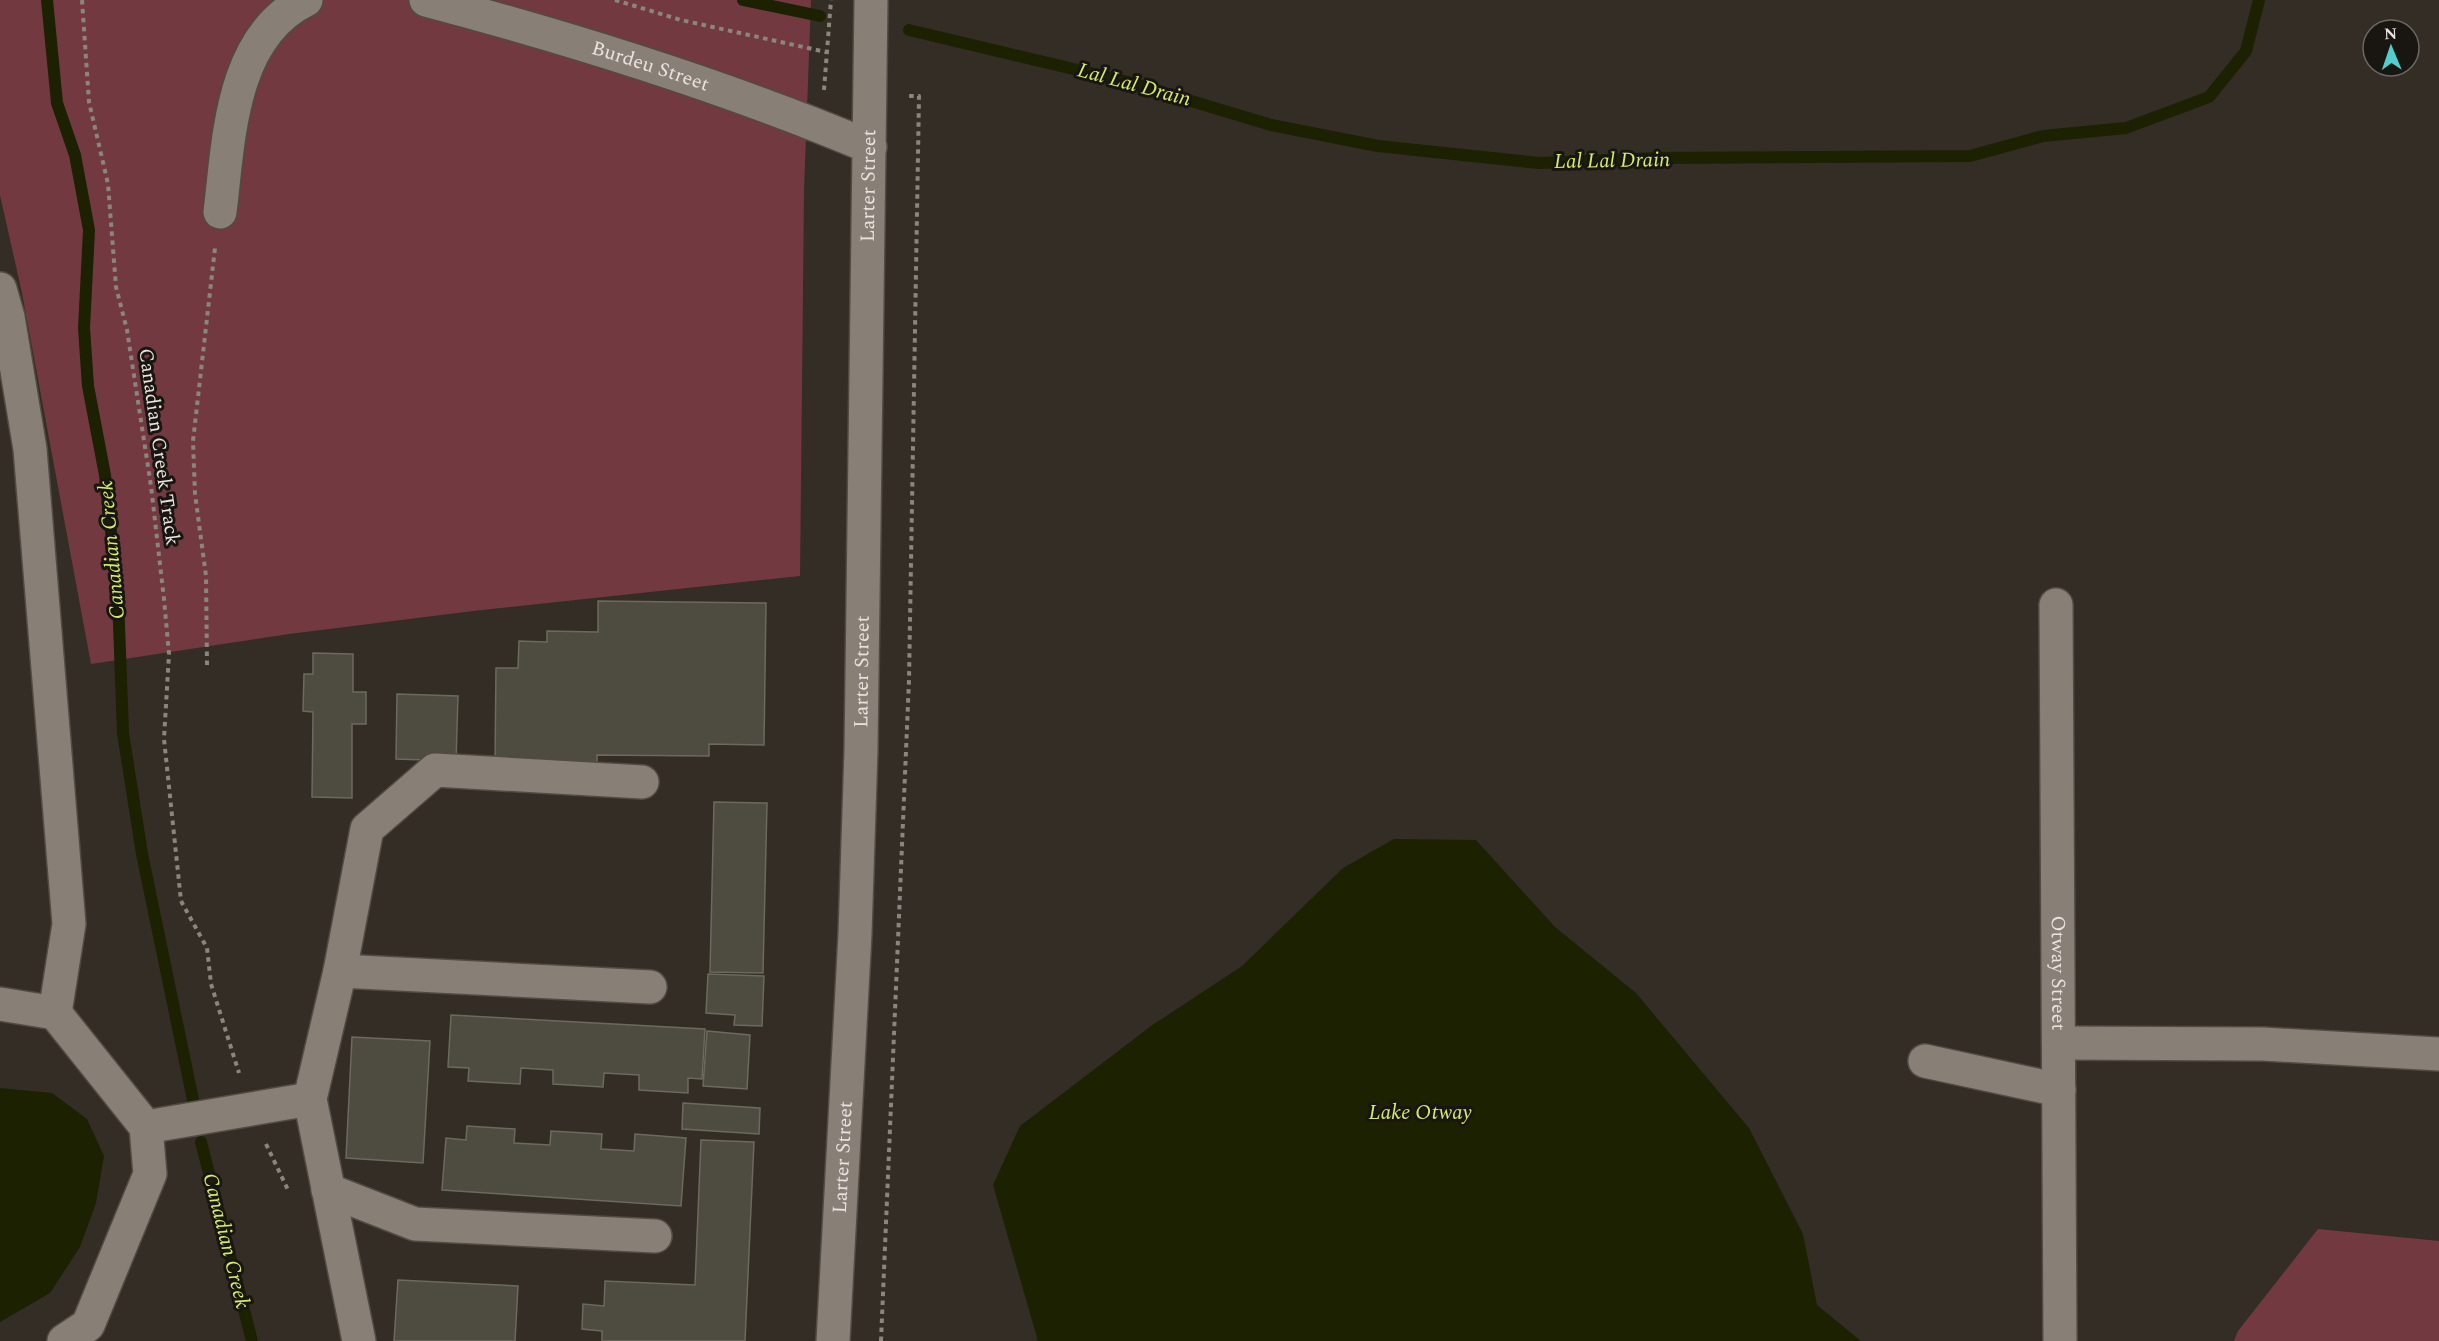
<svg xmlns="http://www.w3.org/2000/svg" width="2439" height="1341" viewBox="0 0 2439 1341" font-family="Spectral,serif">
  <rect width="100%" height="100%" fill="#342d25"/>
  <g fill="#723a40">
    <polygon points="0,0 811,0 804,190 800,576 473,611 289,634 91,664 22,293 0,195"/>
    <polygon points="2318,1229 2439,1241 2439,1341 2234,1341 2238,1331"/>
  </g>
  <g fill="#1c2102">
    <polygon points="1394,839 1476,840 1555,927 1636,993 1749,1128 1803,1234 1817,1305 1861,1341 1038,1341 993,1185 1020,1126 1151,1026 1242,966 1343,868"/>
    <polygon points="0,1088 52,1093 87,1119 104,1156 96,1203 80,1247 50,1293 0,1322"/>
  </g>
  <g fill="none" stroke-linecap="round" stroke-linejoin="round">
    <g stroke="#1c2102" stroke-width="12">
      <polyline points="47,0 57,103 75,155 89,230 84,328 88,386 105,475 118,597 123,733 142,854 193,1100"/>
      <polyline points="743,0 820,16"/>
      <polyline points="909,30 1128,82 1271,125 1378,146 1539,163 1656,158 1970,156 2043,136 2126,128 2209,97 2246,51 2259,0"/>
      <polyline points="201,1142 252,1341"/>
    </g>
  </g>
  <g fill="#4e4b41" stroke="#6c695e" stroke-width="1.5">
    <polygon points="598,601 766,603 764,745 709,744 709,756 597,755 597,764 495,763 496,668 518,668 519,641 547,642 547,631 598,632"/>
    <polygon points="313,653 353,654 353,692 366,692 366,724 352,724 352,798 312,797 313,712 303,711 304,674 313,674"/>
    <polygon points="397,694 458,696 456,761 396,759"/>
    <polygon points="714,802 767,803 763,973 710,972"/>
    <polygon points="708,974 764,976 762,1026 734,1025 735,1015 706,1013"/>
    <polygon points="451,1015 705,1029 702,1079 688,1078 688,1093 639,1090 639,1075 604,1073 603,1087 553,1084 553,1070 521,1068 520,1084 468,1081 469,1068 448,1067"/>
    <polygon points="707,1031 750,1035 747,1089 703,1086"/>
    <polygon points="352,1037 430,1041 423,1163 346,1158"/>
    <polygon points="683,1103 760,1108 759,1134 682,1129"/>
    <polygon points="467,1126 515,1129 514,1143 550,1145 551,1131 602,1134 601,1149 634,1151 635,1134 686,1138 681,1206 442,1190 446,1138 466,1140"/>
    <polygon points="701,1140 754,1142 745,1341 602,1341 602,1331 582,1329 583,1304 604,1306 605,1281 695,1285"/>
    <polygon points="398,1280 518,1286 515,1341 394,1341"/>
  </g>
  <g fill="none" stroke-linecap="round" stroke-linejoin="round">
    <g stroke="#514b44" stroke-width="36">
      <g id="minor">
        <path id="s1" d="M426,0C577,40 727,87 870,147"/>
        <path d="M220,212C229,140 230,37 306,0"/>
        <polyline points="0,289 8,317 30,449 69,924 55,1013"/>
        <path id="s2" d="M2056,605L2060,1341"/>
        <polyline points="340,971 650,987"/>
        <polyline points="0,1004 55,1013 146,1127 150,1174 88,1325 64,1341"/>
        <polyline points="2059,1043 2263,1044 2439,1054"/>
        <polyline points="1925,1061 2059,1090"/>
        <polyline points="310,1099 340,971 367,829 435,770 642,782"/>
        <polyline points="146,1127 310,1099 359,1341"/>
        <polyline points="328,1190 415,1224 655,1236"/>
        <path id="s3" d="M833,1341L855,934L861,750L871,0"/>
      </g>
    </g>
    <g stroke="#8b857f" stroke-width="4" stroke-dasharray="4.5 4.5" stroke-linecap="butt">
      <polyline points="82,0 89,102 108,184 116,287 127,330 151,486 164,599 169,654 164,739 181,901 207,948 211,984 239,1073"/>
      <polyline points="615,0 681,20 826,52"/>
      <polyline points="824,90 831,0"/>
      <polyline points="207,665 206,576 195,494 193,441 215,248"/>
      <polyline points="266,1144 289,1192"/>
      <polyline points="881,1341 909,680 919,96 906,96"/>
    </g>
    <use href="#minor" stroke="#887f76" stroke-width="33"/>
  </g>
  <g text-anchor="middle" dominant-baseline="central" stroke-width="6" stroke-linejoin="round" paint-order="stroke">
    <g font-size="20" fill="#e9e3df" stroke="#191612">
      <text stroke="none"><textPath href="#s1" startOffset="234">Burdeu Street</textPath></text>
      <text stroke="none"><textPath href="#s3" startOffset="1156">Larter Street</textPath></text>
      <text transform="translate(159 447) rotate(82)">Canadian Creek Track</text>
      <text stroke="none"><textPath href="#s3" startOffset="670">Larter Street</textPath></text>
      <text stroke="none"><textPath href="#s2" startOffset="368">Otway Street</textPath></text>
      <text stroke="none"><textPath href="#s3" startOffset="184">Larter Street</textPath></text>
    </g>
    <g font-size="21" font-style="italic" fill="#d5ed6c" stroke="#191612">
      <text transform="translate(1134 85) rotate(15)">Lal Lal Drain</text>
      <text transform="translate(1612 161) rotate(-1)">Lal Lal Drain</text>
      <text transform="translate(112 550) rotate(-95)">Canadian Creek</text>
      <text x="1420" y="1113">Lake Otway</text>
      <text transform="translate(226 1241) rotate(76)">Canadian Creek</text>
    </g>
  </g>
  <g transform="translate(2391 48) rotate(358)"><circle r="28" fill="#191612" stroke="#6c6864" stroke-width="1.5"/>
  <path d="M0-4.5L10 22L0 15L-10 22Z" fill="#52cdce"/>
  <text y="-9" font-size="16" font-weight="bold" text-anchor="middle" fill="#e9e3df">N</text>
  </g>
</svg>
